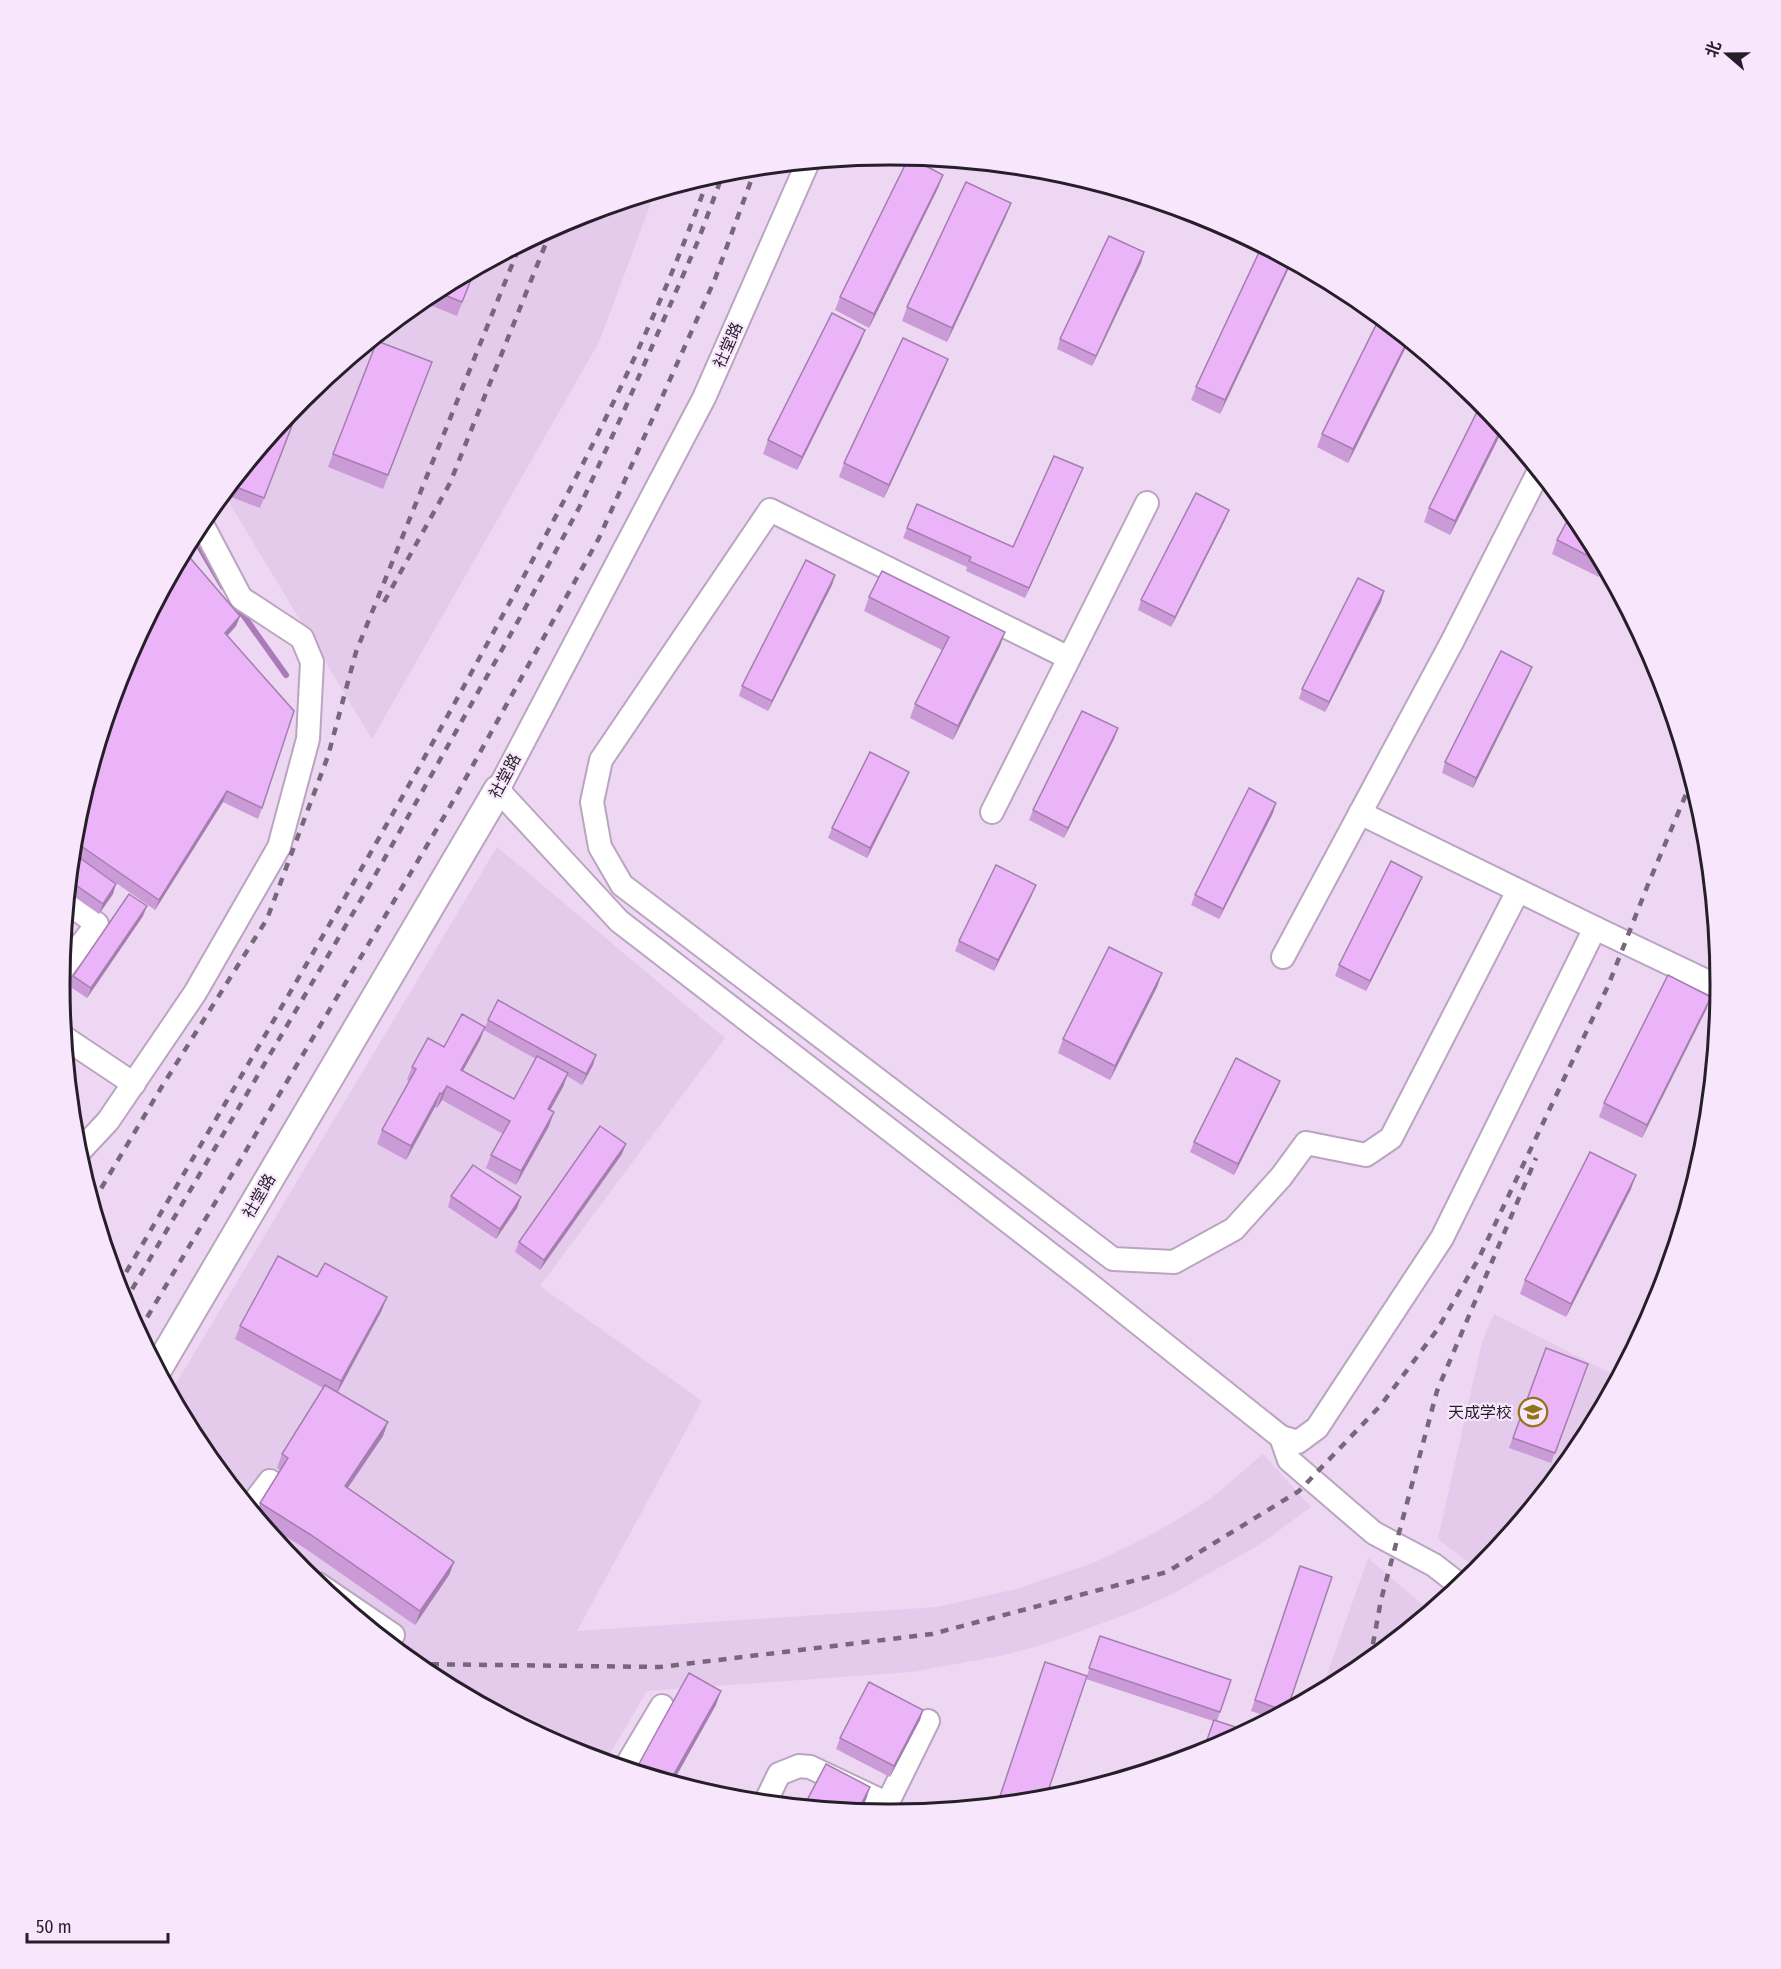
<svg xmlns="http://www.w3.org/2000/svg" width="1781" height="1969" viewBox="0 0 1781 1969" font-family="'Fira Sans Condensed','Noto Sans SC',sans-serif">
  <rect width="100%" height="100%" fill="#edd7f3"/>
  <g fill="#e4caeb">
    <polygon points="655,192 599,342 372,739 224,494 303,397 429,294 573,217"/>
    <polygon points="497,847 725,1038 540,1286 702,1401 577,1631 937,1607 1016,1589 1093,1563 1133,1544 1172,1523 1210,1499 1263,1454 1311,1507 1259,1545 1174,1593 1130,1613 1045,1644 1000,1656 911,1672 647,1691 605,1762 572,1752 429,1675 303,1572 200,1446 171,1392"/>
    <polygon points="1494,1314 1618,1377 1581,1446 1479,1570 1438,1539 1482,1342"/>
    <polygon points="1368,1558 1430,1611 1352,1675 1321,1692"/>
  </g>
  <g fill="none" stroke-linecap="round" stroke-linejoin="round">
    <g stroke="#ac79ba" stroke-width="6">
      <polyline points="193,536 223,587"/>
      <polyline points="236,605 286,675"/>
    </g>
    <g stroke="#baa5c0" stroke-width="26">
      <g id="minor">
        <polyline points="808,162 704,398 498,790 619,921 1089,1284 1281,1437 1298,1442 1317,1428 1442,1238 1595,928 1721,988"/>
        <polyline points="1069,658 770,510 601,760 592,802 600,847 622,885 1113,1259 1174,1262 1234,1229 1281,1177 1306,1143 1366,1155 1391,1138 1518,891"/>
        <polyline points="992,812 1147,503"/>
        <polyline points="1360,813 1595,928"/>
        <polyline points="1283,957 1452,642 1539,471"/>
        <polyline points="61,971 97,924 68,903"/>
        <polyline points="65,1038 134,1084"/>
        <polyline points="78,1153 108,1121 195,993 279,847 308,739 312,662 302,638 241,598 201,522"/>
        <polyline points="1281,1437 1289,1460 1374,1533 1434,1565 1461,1586"/>
        <polyline points="250,1507 270,1481"/>
        <polyline points="318,1584 393,1635"/>
        <polyline points="625,1768 662,1706"/>
        <polyline points="765,1803 779,1774 799,1766 810,1767 884,1802 890,1798 928,1721"/>
      </g>
    </g>
    <g stroke="#baa5c0" stroke-width="32">
      <polyline id="major" points="158,1368 498,790"/>
    </g>
    <use href="#minor" stroke="#fff" stroke-width="22"/>
    <use href="#major" stroke="#fff" stroke-width="28"/>
    <g stroke="#76687a" stroke-width="4.5" stroke-dasharray="8 8" stroke-linecap="butt">
      <polyline points="384,602 450,483 552,228"/>
      <polyline points="93,1202 161,1088 267,919 328,756 356,652 520,245"/>
      <path d="M118,1286C241,1076 365,868 481,655C566,500 650,343 709,176"/>
      <polyline points="124,1303 369,886 522,614 580,506 623,413 698,241 724,171"/>
      <polyline points="139,1331 448,810 599,538 715,279 756,167"/>
      <polyline points="1370,1660 1381,1600 1437,1391 1536,1158"/>
      <polyline points="415,1664 660,1667 932,1634 1167,1572 1299,1491 1381,1405 1437,1330 1479,1258 1608,986 1647,887 1692,780"/>
    </g>
  </g>
  <g fill="#ca9bd6">
    <polygon points="943,175 938,188 869,328 835,310 840,297"/>
    <polygon points="1006,216 947,342 902,321 907,307"/>
    <polygon points="1144,252 1141,263 1092,366 1057,349 1060,339"/>
    <polygon points="1291,261 1287,272 1220,414 1191,400 1196,387"/>
    <polygon points="475,269 457,316 420,301 429,294"/>
    <polygon points="1380,317 1409,341 1348,463 1317,447 1322,434"/>
    <polygon points="865,330 860,343 797,470 763,454 768,440"/>
    <polygon points="948,359 943,372 884,498 839,477 844,463"/>
    <polygon points="432,362 383,489 328,467 333,454"/>
    <polygon points="304,397 260,508 226,495 229,488"/>
    <polygon points="1503,429 1450,535 1424,522 1429,508"/>
    <polygon points="1083,468 1025,598 966,571 967,567 903,538 907,528 1013,547"/>
    <polygon points="1225,520 1171,627 1138,610 1141,600"/>
    <polygon points="1581,523 1604,566 1599,577 1552,554 1557,540"/>
    <polygon points="835,575 832,585 768,711 739,696 742,686"/>
    <polygon points="1384,591 1381,602 1325,712 1299,699 1302,689"/>
    <polygon points="869,597 1005,632 1000,646 953,740 910,718 915,704 942,650 864,611"/>
    <polygon points="240,616 236,626 227,636 262,808 258,819 223,802 155,910 73,853 76,822"/>
    <polygon points="1646,645 1657,665 1642,657"/>
    <polygon points="1532,667 1528,677 1473,788 1442,773 1445,762"/>
    <polygon points="1118,728 1114,739 1064,838 1029,820 1033,810"/>
    <polygon points="909,772 905,782 867,858 828,838 832,828"/>
    <polygon points="1273,813 1219,919 1191,905 1195,895"/>
    <polygon points="73,853 113,894 99,914 69,893"/>
    <polygon points="1422,877 1418,887 1366,991 1335,976 1339,965"/>
    <polygon points="1032,895 994,971 955,951 959,941"/>
    <polygon points="143,916 87,998 69,986 73,976"/>
    <polygon points="1162,973 1157,987 1110,1080 1058,1053 1063,1039"/>
    <polygon points="1711,997 1706,1010 1642,1138 1599,1117 1604,1103"/>
    <polygon points="488,1020 593,1065 582,1085 567,1076 563,1087 550,1110 549,1126 516,1185 486,1168 491,1155 503,1134 442,1100 437,1108 435,1107 406,1160 377,1144 382,1130 409,1081 407,1080 412,1067 444,1047 485,1027 480,1040 463,1071 514,1099 536,1059 484,1030"/>
    <polygon points="1280,1081 1276,1091 1234,1175 1190,1152 1194,1142"/>
    <polygon points="622,1154 540,1270 515,1252 519,1242"/>
    <polygon points="1631,1189 1566,1317 1520,1294 1525,1280"/>
    <polygon points="451,1196 521,1197 517,1208 496,1239 448,1207"/>
    <polygon points="317,1277 382,1310 338,1392 383,1436 348,1488 454,1562 449,1575 415,1625 306,1549 261,1521 256,1514 260,1503 280,1470 277,1468 282,1454 323,1388 235,1339 240,1326"/>
    <polygon points="1546,1348 1588,1364 1551,1463 1509,1448"/>
    <polygon points="1300,1566 1287,1710 1272,1718 1251,1711"/>
    <polygon points="1100,1636 1231,1680 1217,1721 1213,1721 1086,1679"/>
    <polygon points="923,1710 920,1720 890,1777 836,1749 840,1738"/>
  </g>
  <g fill="#a47eae">
    <polygon points="943,175 938,188 869,328 874,314"/>
    <polygon points="1011,203 1006,216 947,342 952,328"/>
    <polygon points="1144,252 1141,263 1092,366 1096,356"/>
    <polygon points="1291,261 1287,272 1220,414 1225,400"/>
    <polygon points="865,330 860,343 797,470 802,457"/>
    <polygon points="1408,340 1409,341 1348,463 1353,449"/>
    <polygon points="948,359 943,372 884,498 889,485"/>
    <polygon points="1502,427 1503,429 1450,535 1455,521"/>
    <polygon points="1083,468 1079,478 1025,598 1029,588"/>
    <polygon points="1229,510 1225,520 1171,627 1175,617"/>
    <polygon points="835,575 832,585 768,711 772,701"/>
    <polygon points="1384,591 1381,602 1325,712 1329,702"/>
    <polygon points="240,616 236,626 221,643 225,633"/>
    <polygon points="1005,632 1000,646 953,740 958,726"/>
    <polygon points="1532,667 1528,677 1473,788 1476,778"/>
    <polygon points="1118,728 1114,739 1064,838 1068,828"/>
    <polygon points="909,772 905,782 867,858 870,848"/>
    <polygon points="227,791 223,802 155,910 159,900"/>
    <polygon points="1276,803 1273,813 1219,919 1223,909"/>
    <polygon points="1422,877 1418,887 1366,991 1370,981"/>
    <polygon points="116,884 113,894 99,914 103,904"/>
    <polygon points="1036,885 1032,895 994,971 998,960"/>
    <polygon points="147,906 143,916 87,998 91,988"/>
    <polygon points="1162,973 1157,987 1110,1080 1115,1066"/>
    <polygon points="1711,997 1706,1010 1642,1138 1647,1125"/>
    <polygon points="485,1027 480,1040 456,1083 461,1070"/>
    <polygon points="596,1055 593,1065 582,1085 586,1074"/>
    <polygon points="568,1073 563,1087 543,1123 548,1109"/>
    <polygon points="1280,1081 1276,1091 1234,1175 1238,1164"/>
    <polygon points="447,1086 442,1100 437,1108 442,1094"/>
    <polygon points="440,1093 435,1107 406,1160 411,1146"/>
    <polygon points="554,1112 549,1126 516,1185 521,1171"/>
    <polygon points="626,1144 622,1154 540,1270 544,1260"/>
    <polygon points="1636,1175 1631,1189 1566,1317 1571,1304"/>
    <polygon points="521,1197 517,1208 496,1239 500,1229"/>
    <polygon points="387,1297 382,1310 336,1395 341,1381"/>
    <polygon points="388,1422 383,1436 340,1499 345,1486"/>
    <polygon points="454,1562 449,1575 415,1625 420,1611"/>
    <polygon points="721,1691 716,1705 673,1782 670,1781"/>
    <polygon points="923,1710 920,1720 890,1777 894,1766"/>
    <polygon points="870,1787 866,1800 859,1812 857,1812"/>
  </g>
  <g fill="#ebb4f9" stroke="#a47eae" stroke-width="1.5">
    <polygon points="909,157 943,175 874,314 840,297"/>
    <polygon points="966,182 1011,203 952,328 907,307"/>
    <polygon points="1109,236 1144,252 1096,356 1060,339"/>
    <polygon points="1262,246 1291,261 1225,400 1196,387"/>
    <polygon points="475,270 462,302 434,291"/>
    <polygon points="832,313 865,330 802,457 768,440"/>
    <polygon points="1380,317 1408,340 1353,449 1322,434"/>
    <polygon points="903,338 948,359 889,485 844,463"/>
    <polygon points="377,341 432,362 388,475 333,454"/>
    <polygon points="303,397 264,498 231,485"/>
    <polygon points="1482,402 1502,427 1455,521 1429,508"/>
    <polygon points="1054,456 1083,468 1029,588 969,561 971,557 907,528 917,504 1013,547"/>
    <polygon points="1196,493 1229,510 1175,617 1141,600"/>
    <polygon points="1572,512 1581,523 1602,563 1557,540"/>
    <polygon points="185,552 240,616 225,633 294,711 262,808 227,791 159,900 74,841 76,822 123,666"/>
    <polygon points="806,560 835,575 772,701 742,686"/>
    <polygon points="882,571 1005,632 958,726 915,704 949,637 869,597"/>
    <polygon points="1358,578 1384,591 1329,702 1302,689"/>
    <polygon points="1501,651 1532,667 1476,778 1445,762"/>
    <polygon points="1082,711 1118,728 1068,828 1033,810"/>
    <polygon points="870,752 909,772 870,848 832,828"/>
    <polygon points="1249,788 1276,803 1223,909 1195,895"/>
    <polygon points="73,853 116,884 103,904 70,881"/>
    <polygon points="1391,861 1422,877 1370,981 1339,965"/>
    <polygon points="996,865 1036,885 998,960 959,941"/>
    <polygon points="129,894 147,906 91,988 73,976"/>
    <polygon points="1109,947 1162,973 1115,1066 1063,1039"/>
    <polygon points="1668,975 1711,997 1647,1125 1604,1103"/>
    <polygon points="498,1000 596,1055 586,1074 488,1020"/>
    <polygon points="462,1014 485,1027 461,1070 514,1099 537,1056 568,1073 548,1109 554,1112 521,1171 491,1155 510,1121 447,1086 442,1094 440,1093 411,1146 382,1130 416,1069 412,1067 428,1038 444,1047"/>
    <polygon points="1236,1058 1280,1081 1238,1164 1194,1142"/>
    <polygon points="600,1126 626,1144 544,1260 519,1242"/>
    <polygon points="1590,1152 1636,1175 1571,1304 1525,1280"/>
    <polygon points="473,1165 521,1197 500,1229 451,1196"/>
    <polygon points="278,1256 317,1277 325,1263 387,1297 341,1381 240,1326"/>
    <polygon points="1546,1348 1588,1364 1555,1453 1513,1438"/>
    <polygon points="325,1385 388,1422 345,1486 454,1562 420,1611 311,1535 260,1503 288,1458 282,1454"/>
    <polygon points="1300,1566 1332,1577 1287,1710 1285,1711 1255,1700"/>
    <polygon points="1100,1636 1231,1680 1220,1712 1089,1668"/>
    <polygon points="1045,1662 1087,1676 1045,1800 997,1805"/>
    <polygon points="689,1673 721,1691 670,1781 635,1771"/>
    <polygon points="869,1682 923,1710 894,1766 840,1738"/>
    <polygon points="1214,1720 1247,1731 1208,1752 1202,1754"/>
    <polygon points="826,1764 870,1787 857,1812 804,1806"/>
  </g>
  <defs>
    <g id="school-ring" transform="scale(1.5)"><circle r="9.5" fill="#f8e6fc" stroke="#91741a" stroke-width="1.5"/><path d="M0-5L7-2L0 1L-7-2ZM-4 1L0 2.5L4 1V4Q0 6-4 4Z" fill="#91741a"/></g>
  </defs>
  <g fill-rule="evenodd">
    <use href="#school-ring" x="1533" y="1412"/>
  </g>
  <g text-anchor="middle" dominant-baseline="central" stroke-width="4.5" stroke-linejoin="round" paint-order="stroke">
    <g font-size="16" fill="#261e28" stroke="#f8e6fc">
      <text transform="translate(728 345) rotate(-66)">社堂路</text>
      <text transform="translate(505 776) rotate(-62)">社堂路</text>
      <text transform="translate(259 1196) rotate(-60)">社堂路</text>
    </g>
    <g font-size="16" fill="#261e28" stroke="#f8e6fc" text-anchor="end">
      <text x="1512" y="1412">天成学校</text>
    </g>
  </g>
  <path d="M0 0H1781V1969H0ZM889 165H891A819 819 0 0 1 1710 984V985A819 819 0 0 1 891 1804H889A819 819 0 0 1 70 985V984A819 819 0 0 1 889 165Z" fill="#f8e6fc" fill-rule="evenodd"/>
  <path fill="none" stroke="#261e28" stroke-width="3" d="M889 165H891A819 819 0 0 1 1710 984V985A819 819 0 0 1 891 1804H889A819 819 0 0 1 70 985V984A819 819 0 0 1 889 165Z"/>
  <g transform="translate(1727 54) rotate(290)" stroke="#f8e6fc" stroke-width="4.5" paint-order="stroke">
  <path d="M0-4.5L10 22L0 15L-10 22Z" fill="#261e28"/>
  <text y="-9" font-size="16" font-weight="bold" text-anchor="middle" fill="#261e28">北</text>
  </g>
  <path d="M27 1933v9h141v-9" fill="none" stroke="#261e28" stroke-width="3"/>
  <text x="36" y="1933" font-size="18" fill="#261e28" stroke="#f8e6fc" stroke-width="4.5" paint-order="stroke">50 m</text>
</svg>
